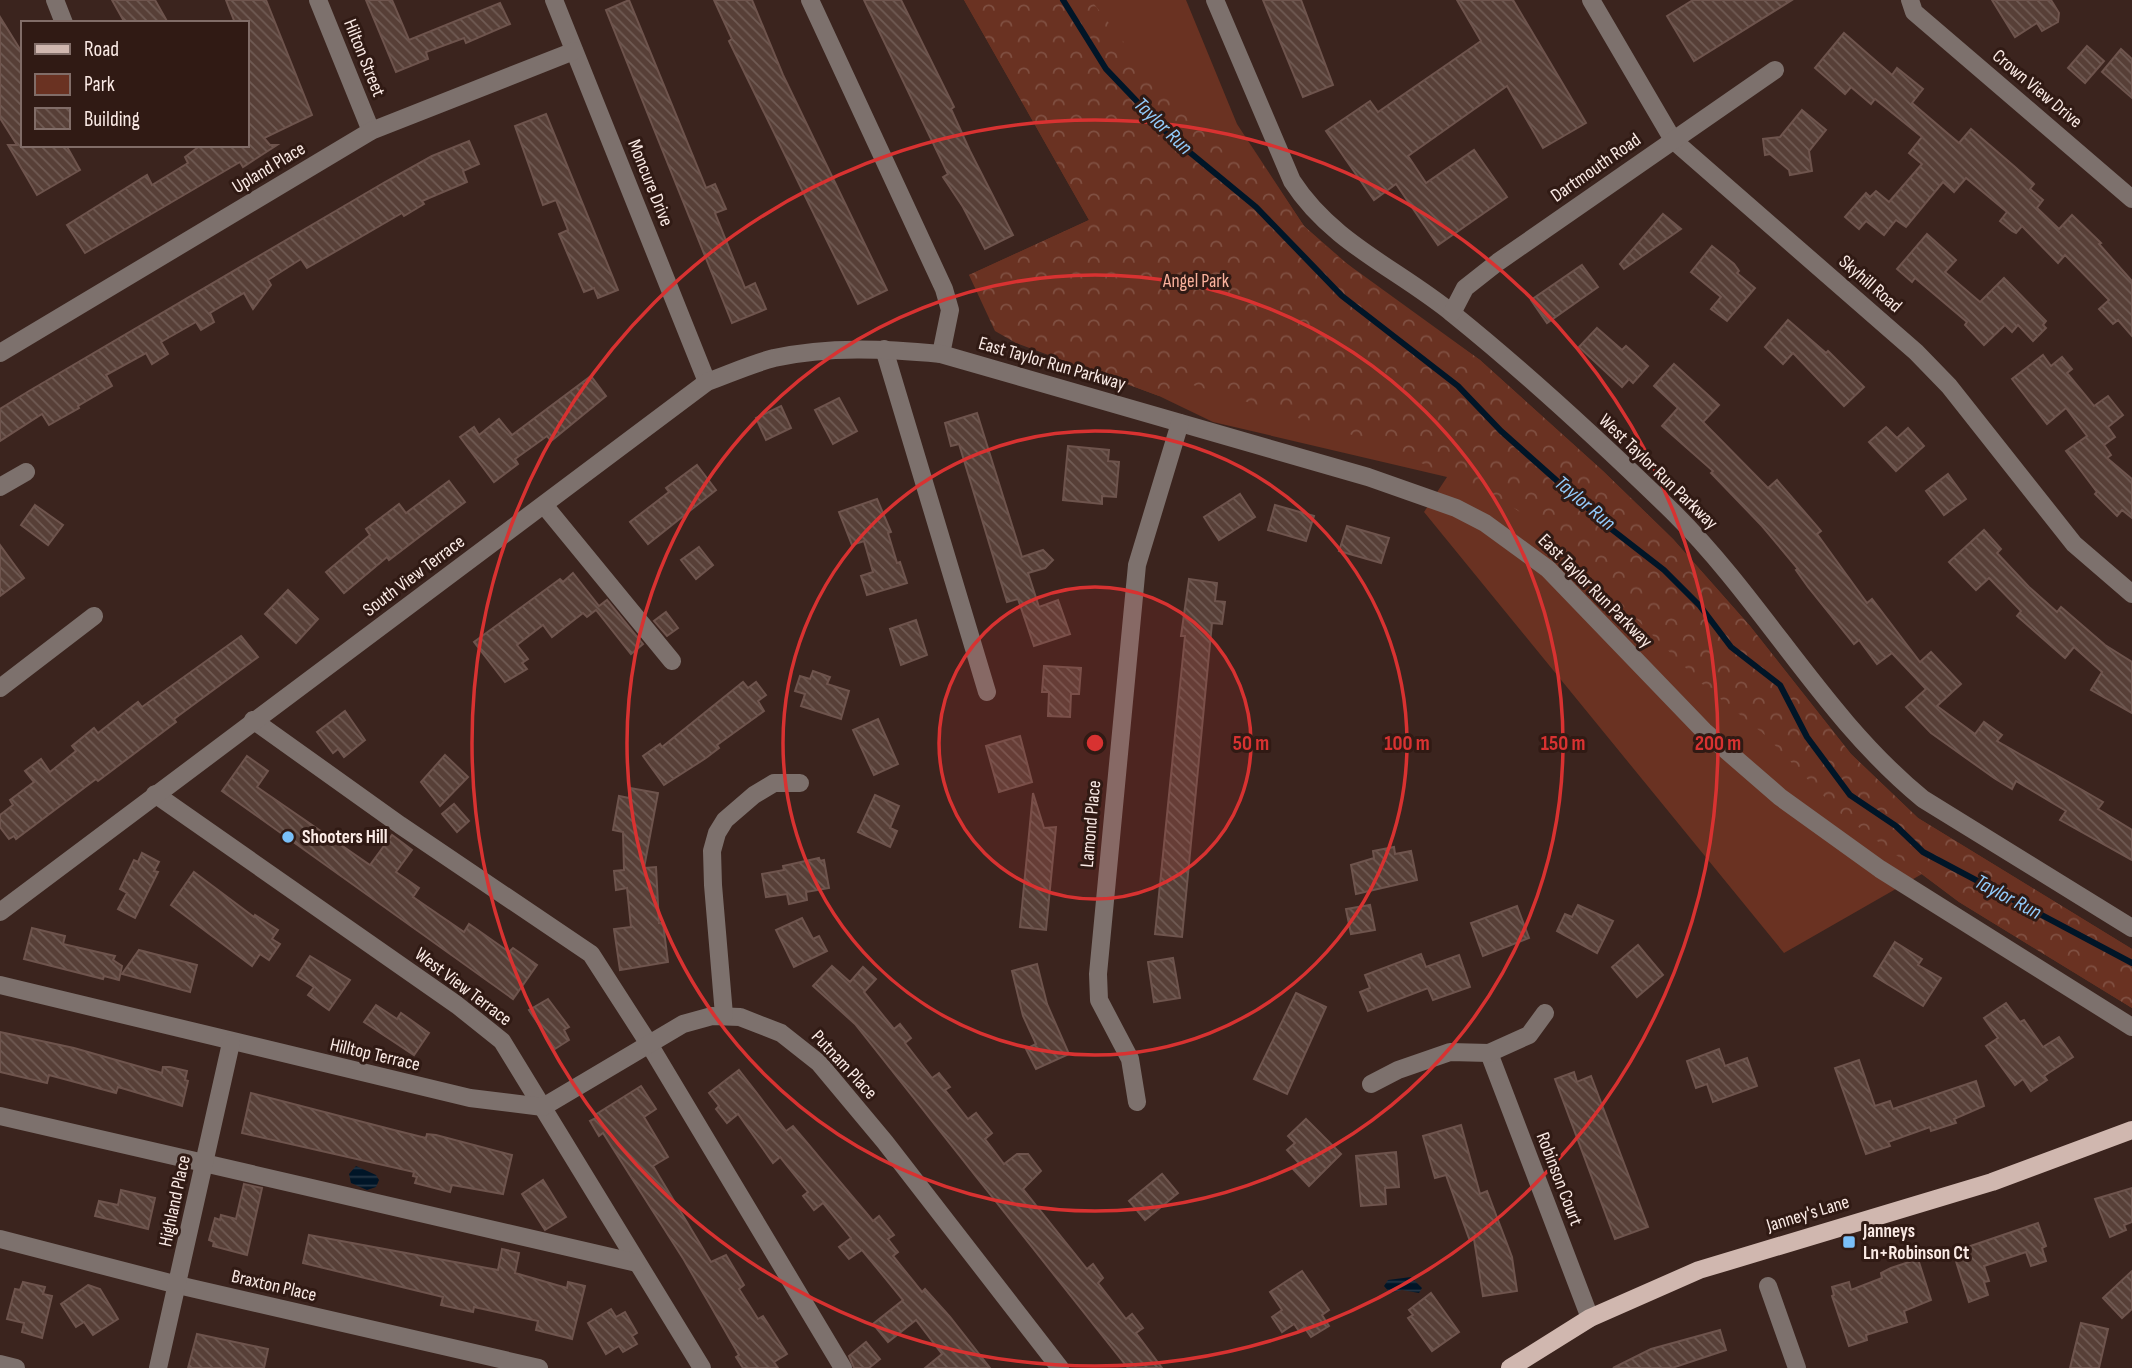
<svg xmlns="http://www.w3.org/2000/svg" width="2132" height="1368" viewBox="0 0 2132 1368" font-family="'Sofia Sans Condensed',sans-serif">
  <defs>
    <pattern id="forest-crowns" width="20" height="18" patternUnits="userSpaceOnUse" patternTransform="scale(1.75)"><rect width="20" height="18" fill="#6a3222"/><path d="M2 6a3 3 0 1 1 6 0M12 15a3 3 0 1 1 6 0" fill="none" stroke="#805042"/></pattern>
    <pattern id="water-rules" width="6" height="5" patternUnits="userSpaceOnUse" patternTransform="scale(1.75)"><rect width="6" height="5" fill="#001527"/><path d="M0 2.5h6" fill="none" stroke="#263746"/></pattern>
    <pattern id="building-back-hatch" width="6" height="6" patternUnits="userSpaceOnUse" patternTransform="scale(1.75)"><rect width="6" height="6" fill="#573f37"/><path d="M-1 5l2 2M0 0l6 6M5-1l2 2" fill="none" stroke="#705b54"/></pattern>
  </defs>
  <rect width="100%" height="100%" fill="#3b241e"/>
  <polygon fill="#6a3222" points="964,0 1186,0 1237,124 1304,226 1367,281 1480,360 1603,471 1673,539 1750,626 1851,754 1918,818 2132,949 2132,1008 1959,902 1922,874 1784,953 1424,512 1447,477 1213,422 1159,396 1076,365 969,275 1089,220"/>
  <polygon fill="url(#forest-crowns)" points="964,0 1091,0 1147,72 1232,160 1261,162 1304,226 1335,255 1480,360 1603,471 1673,539 1750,626 1851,754 1918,818 2132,949 2132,1008 1959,902 1841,814 1766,736 1701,683 1623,606 1564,542 1508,504 1381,444 1180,381 1159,396 1016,343 995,331 969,275 1089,220"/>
  <g fill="url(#water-rules)">
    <polygon points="356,1166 376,1175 379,1180 376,1187 367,1190 351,1183 349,1174"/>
    <polygon points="1411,1277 1422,1288 1419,1293 1402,1290 1390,1293 1384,1286 1388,1280"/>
  </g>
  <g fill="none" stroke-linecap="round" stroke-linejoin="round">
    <polyline stroke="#001527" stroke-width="6" points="1063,0 1106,69 1170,136 1256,207 1342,296 1458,386 1501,431 1610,528 1664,570 1700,606 1731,647 1780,685 1807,737 1850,795 1896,826 1923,852 2132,963"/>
  </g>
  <g fill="url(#building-back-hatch)" stroke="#6e544d" stroke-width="2">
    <polygon points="112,0 155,0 168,23 125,23"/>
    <polygon points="226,0 266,0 312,115 264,138 270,145 277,145 243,167 240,162 85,253 67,225 147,175 152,185 188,163 185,157 201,145 247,145 247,23 235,23"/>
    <polygon points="366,0 392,0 409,40 500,3 510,24 466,43 464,38 426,52 428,59 396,72"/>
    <polygon points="629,0 706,188 715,184 726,209 715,213 745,288 755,283 766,309 732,323 606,10"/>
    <polygon points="714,0 752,0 783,75 887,290 858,304 729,41 732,39"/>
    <polygon points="864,0 901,0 954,107 951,109 970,151 1013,235 985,249 963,207 943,177 948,174"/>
    <polygon points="1263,0 1301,0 1333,85 1303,97"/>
    <polygon points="1457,0 1513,0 1586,123 1543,148 1507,86 1408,156 1426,183 1474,150 1507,197 1438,245 1396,184 1374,200 1326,131 1370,101 1378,112 1481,41"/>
    <polygon points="1693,0 1792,0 1694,61 1667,16"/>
    <polygon points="1992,0 2051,0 2059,13 2058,22 2042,31 2037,23 2015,37"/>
    <polygon points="0,17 23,54 23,145 66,145 80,170 37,195 8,145 17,145 0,118"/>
    <polygon points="1844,33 1892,75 1897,68 1923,89 1912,103 1959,143 1971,129 2015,167 2034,184 2030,189 2043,200 2037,208 2059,229 2072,215 2101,243 2099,244 2132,281 2132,336 2118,320 2113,324 2099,309 2109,300 2065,255 2058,263 2022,226 2016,233 2012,231 2000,221 2007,212 1966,178 1954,192 1943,182 1906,227 1896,220 1884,235 1866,221 1859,229 1845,217 1866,193 1870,197 1876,191 1889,202 1922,164 1909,153 1922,137 1875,99 1871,104 1851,87 1845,94 1815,68"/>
    <polygon points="2087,46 2104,61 2085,83 2068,68"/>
    <polygon points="2121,49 2132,59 2132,98 2102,72"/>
    <polygon points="1802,110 1826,130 1809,151 1812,171 1790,175 1789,170 1770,154 1765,155 1763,139 1780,137"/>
    <polygon points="546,114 618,290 598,298 594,288 584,292 559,234 568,230 556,200 543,205 515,126"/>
    <polygon points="469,141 479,164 463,171 467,182 422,201 424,204 404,216 402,213 307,268 301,259 268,280 271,285 253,309 244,293 210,313 214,322 201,330 196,322 161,342 168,354 152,364 146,353 106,375 112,386 78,406 79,408 49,425 42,414 0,441 0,409 29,391 385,182 432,156"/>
    <polygon points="1663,214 1681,229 1624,269 1620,264"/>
    <polygon points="1927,234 1956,260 1945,272 1980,302 2004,278 2046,321 2043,325 2046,328 2033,341 2018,325 2012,332 2005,325 1984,345 1965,325 1967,322 1915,278 1912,282 1897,269"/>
    <polygon points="1712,246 1734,264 1739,271 1737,273 1755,288 1727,321 1711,309 1721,297 1691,272"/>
    <polygon points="1582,265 1598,287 1547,323 1531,300"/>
    <polygon points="1788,320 1826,353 1828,351 1864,387 1844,406 1793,353 1783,364 1765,347"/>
    <polygon points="1597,328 1622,350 1626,346 1648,366 1633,383 1629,379 1622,387 1579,347"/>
    <polygon points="2043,355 2051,366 2062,357 2072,369 2067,373 2094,406 2108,396 2123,415 2108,427 2115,437 2104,445 2111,455 2107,458 2132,479 2132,518 2122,510 2117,516 2095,494 2097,492 2066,451 2087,436 2066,408 2047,424 2012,379"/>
    <polygon points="1674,364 1719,405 1703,422 1768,488 1777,480 1821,531 1817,534 1867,603 1872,599 1920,662 1931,652 1961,684 1937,706 1975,734 1984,722 2002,735 1997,741 2103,802 2098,809 2132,830 2132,860 2060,820 2066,811 2016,781 2012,789 1994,778 1931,733 1906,707 1926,689 1892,653 1877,664 1859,640 1854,644 1808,587 1796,570 1798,569 1762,526 1711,473 1713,471 1662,426 1678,408 1654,386"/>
    <polygon points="591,376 606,396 551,441 547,436 515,459 518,464 494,482 460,437 474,427 479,435 499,419 512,435"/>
    <polygon points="839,398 857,431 833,444 815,410"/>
    <polygon points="781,406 791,428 766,440 756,418"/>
    <polygon points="977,413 1022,557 1043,550 1053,560 1045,568 1028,573 1039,607 1058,600 1070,634 1034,646 1018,599 1007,602 959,444 951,446 945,423"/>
    <polygon points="1886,427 1897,438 1908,428 1924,446 1896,471 1869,442"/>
    <polygon points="1068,446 1109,450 1108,461 1119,462 1116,497 1102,496 1102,504 1063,500"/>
    <polygon points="697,465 716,490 648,544 630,522 669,492 666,488"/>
    <polygon points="1948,474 1966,499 1944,515 1926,491"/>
    <polygon points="449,481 465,502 389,560 387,557 344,593 326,572 370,535 366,529 399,504 406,513"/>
    <polygon points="1240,494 1255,517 1219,540 1204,517"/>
    <polygon points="877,499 891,532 888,533 897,563 900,562 907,583 867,595 861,576 873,572 864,541 852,545 839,512"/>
    <polygon points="35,505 63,525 48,545 21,525"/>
    <polygon points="1275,505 1314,516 1306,541 1268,530"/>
    <polygon points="1347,526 1389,538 1381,563 1339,551"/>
    <polygon points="1984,530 2001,549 1997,553 2029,587 2057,612 2061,607 2105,645 2132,662 2132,713 2091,690 2102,672 2074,647 2065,658 2017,616 2021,611 1989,578 1976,590 1949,562"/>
    <polygon points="0,545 24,578 0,596"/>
    <polygon points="699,547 713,565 696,579 681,560"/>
    <polygon points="573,573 599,606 607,600 643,644 631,654 596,610 587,617 583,613 552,637 543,625 517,645 528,659 522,663 527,669 505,682 474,642 560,579 563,582"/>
    <polygon points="1189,579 1217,583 1215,601 1225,602 1222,624 1212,623 1182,937 1155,934 1185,636 1181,636"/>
    <polygon points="288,590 318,619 296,643 265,614"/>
    <polygon points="666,612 678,628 667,636 654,621"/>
    <polygon points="916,620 927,655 901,665 890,629"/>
    <polygon points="241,636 258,657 174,719 176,722 98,781 96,779 16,839 14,836 9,839 0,827 0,815 13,805 10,800 34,782 25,771 41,759 50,772 76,751 72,746 94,728 98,733 138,702 142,707"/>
    <polygon points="1044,666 1081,668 1079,694 1071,694 1070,717 1048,716 1049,692 1042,692"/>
    <polygon points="813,671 830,677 827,684 849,691 841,719 801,706 805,694 795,691 800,676 810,679"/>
    <polygon points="743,682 748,688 756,682 766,695 758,701 764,711 717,745 719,748 706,758 664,785 643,756 660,744 662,747"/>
    <polygon points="345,711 365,740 344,757 338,749 333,753 317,732"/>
    <polygon points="878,719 898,764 874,775 853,730"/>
    <polygon points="1020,736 1032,782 999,792 986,746"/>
    <polygon points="445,755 468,777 440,806 421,782"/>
    <polygon points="247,756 268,771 257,787 370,865 392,835 412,850 396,872 419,888 413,897 464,932 469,924 509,952 513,948 537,965 513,999 222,791"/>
    <polygon points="630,788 658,793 644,868 656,867 659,923 663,923 668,962 620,970 614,929 631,927 627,888 616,890 614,871 624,870 623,832 613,830 619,796 629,798"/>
    <polygon points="1033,793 1044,828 1056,827 1046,930 1020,927"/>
    <polygon points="875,795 899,806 890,828 897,831 890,847 858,832"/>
    <polygon points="454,804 469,821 457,832 442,814"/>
    <polygon points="1394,847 1395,854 1411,851 1417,880 1356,894 1351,865 1374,858 1373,851"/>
    <polygon points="142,853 159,862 154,871 158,872 135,918 118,909 127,893 120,889 134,860 138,862"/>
    <polygon points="819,858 820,861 824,860 829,888 806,892 807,900 789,904 787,894 766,897 762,874 784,870 783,866"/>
    <polygon points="194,872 254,917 255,915 278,930 272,939 280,944 269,960 260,954 252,966 171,905"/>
    <polygon points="1370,905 1375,930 1351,934 1346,909"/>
    <polygon points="1578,905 1613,921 1597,953 1557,931 1565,914 1572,917"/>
    <polygon points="1517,906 1529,938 1483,956 1471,923"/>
    <polygon points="802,918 813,939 819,936 827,951 794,967 776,930"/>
    <polygon points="32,928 65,936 63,944 115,956 113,960 122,966 119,980 104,976 103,979 24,959"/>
    <polygon points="1895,942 1922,959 1918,965 1941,978 1923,1006 1874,976"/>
    <polygon points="1638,945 1663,975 1637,997 1612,967"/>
    <polygon points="139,950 197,965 190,992 122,974"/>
    <polygon points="1421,954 1426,967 1459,955 1470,987 1433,1000 1428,988 1368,1011 1360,992 1370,988 1365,975"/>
    <polygon points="310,956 350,980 329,1010 308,995 314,987 297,976"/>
    <polygon points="1173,958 1180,998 1154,1002 1148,962"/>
    <polygon points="1037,964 1047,1004 1069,1054 1036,1069 1026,1049 1036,1044 1023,1016 1012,971"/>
    <polygon points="832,966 850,982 863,967 876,979 864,992 894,1029 900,1024 911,1038 905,1043 932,1078 939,1073 950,1087 945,1090 968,1119 976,1113 992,1133 985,1139 1004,1164 1017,1154 1028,1154 1041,1171 1023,1189 1087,1269 1093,1264 1103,1278 1098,1283 1126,1319 1132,1314 1143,1328 1136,1333 1162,1368 1128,1368 855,1024 813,986"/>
    <polygon points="1296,993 1326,1007 1287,1094 1254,1079"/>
    <polygon points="548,999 569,1027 564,1030 569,1040 555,1049 529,1010"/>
    <polygon points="2006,1003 2020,1022 2024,1020 2043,1047 2059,1037 2073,1057 2044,1076 2047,1080 2031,1091 2023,1079 2015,1085 1986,1046 1998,1038 1984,1018"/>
    <polygon points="376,1005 397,1019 401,1013 429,1033 414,1055 364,1022"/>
    <polygon points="0,1032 74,1048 162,1073 163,1067 170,1067 187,1071 185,1080 188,1081 182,1106 118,1087 116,1093 49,1075 47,1083 0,1072"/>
    <polygon points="1719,1049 1725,1066 1747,1058 1757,1086 1713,1102 1707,1084 1696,1088 1687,1061"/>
    <polygon points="1859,1060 1875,1106 1890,1101 1893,1109 1976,1081 1984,1106 1954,1119 1956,1123 1931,1131 1930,1127 1888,1142 1890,1146 1866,1154 1835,1068"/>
    <polygon points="739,1070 786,1131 793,1126 873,1221 879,1216 894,1235 888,1239 898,1252 893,1256 922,1292 925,1289 950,1317 990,1368 925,1368 942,1354 916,1320 888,1342 873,1324 903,1300 862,1250 849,1259 839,1247 851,1238 823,1203 814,1210 803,1196 808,1192 780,1157 773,1163 738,1114 727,1123 716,1109 719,1106 709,1093"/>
    <polygon points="1574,1072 1577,1082 1591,1076 1648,1227 1615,1239 1555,1079"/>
    <polygon points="641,1086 656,1109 644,1117 668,1157 653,1166 711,1262 726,1255 744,1285 739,1289 758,1319 763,1316 787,1354 774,1362 778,1368 743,1368 736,1357 739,1355 684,1260 603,1133 599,1136 590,1121 596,1118 595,1115"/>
    <polygon points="251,1093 394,1130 426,1138 427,1134 436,1135 512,1155 503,1194 452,1185 450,1192 415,1183 417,1177 413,1176 414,1172 242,1133"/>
    <polygon points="1306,1119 1341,1154 1309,1186 1293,1169 1299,1163 1287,1150 1295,1143 1288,1136"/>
    <polygon points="1461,1125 1480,1194 1487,1191 1512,1257 1517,1291 1483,1296 1474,1239 1470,1241 1446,1175 1435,1178 1423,1136"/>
    <polygon points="1396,1152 1399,1187 1385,1188 1386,1204 1361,1206 1356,1156"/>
    <polygon points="1162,1174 1178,1193 1145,1220 1129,1201"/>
    <polygon points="543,1180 566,1217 545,1230 522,1194"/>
    <polygon points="244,1184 262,1188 247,1255 213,1246 214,1242 209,1240 215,1218 220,1220 221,1215 236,1219"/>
    <polygon points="2132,1188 2132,1222 2124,1225 2126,1230 2110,1237 2095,1199"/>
    <polygon points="121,1190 155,1198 148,1229 95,1216 99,1201 118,1205"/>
    <polygon points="2038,1223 2046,1246 2042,1248 2046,1261 2031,1266 2026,1252 1984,1266 1989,1281 1984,1282 1988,1295 1969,1302 1953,1252"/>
    <polygon points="309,1235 498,1270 502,1249 519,1253 515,1273 567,1288 568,1282 585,1286 572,1339 536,1330 538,1321 474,1307 473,1312 441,1305 443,1297 303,1263"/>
    <polygon points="1918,1259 1931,1300 1904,1311 1907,1322 1866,1335 1867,1340 1849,1346 1832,1296 1834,1295 1832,1287 1849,1282 1851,1290 1882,1278 1881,1273 1891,1268"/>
    <polygon points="1302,1271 1329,1310 1322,1315 1329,1326 1311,1337 1304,1327 1299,1331 1294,1324 1282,1332 1272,1317 1282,1310 1270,1292"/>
    <polygon points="2132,1271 2132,1309 2122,1318 2103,1298"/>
    <polygon points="23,1282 45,1287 43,1294 52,1296 42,1338 22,1332 24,1323 7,1319 15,1289 20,1290"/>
    <polygon points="88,1285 100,1289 118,1319 93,1335 84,1322 76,1327 61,1304"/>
    <polygon points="1431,1293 1459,1332 1432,1351 1408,1318 1413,1315 1409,1310"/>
    <polygon points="611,1309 616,1317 625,1312 637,1333 632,1336 637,1344 623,1352 619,1346 606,1354 588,1323"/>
    <polygon points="2081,1323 2108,1329 2099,1368 2070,1368"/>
    <polygon points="1720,1330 1726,1350 1672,1368 1613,1368 1651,1349"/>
    <polygon points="197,1334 268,1349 264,1368 188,1368"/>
    <polygon points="866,1342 880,1359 869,1368 854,1368 849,1356"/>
  </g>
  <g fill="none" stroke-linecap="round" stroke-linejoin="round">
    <g stroke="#7d716d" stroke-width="18">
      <polyline points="55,0 64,23"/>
      <polyline points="318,0 371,131"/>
      <polyline points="554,0 707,382"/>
      <polyline points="810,0 944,289 950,310 941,354"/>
      <path d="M1215,0L1292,181C1332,243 1398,269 1453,314C1530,376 1603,444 1673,512C1764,602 1824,718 1923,799L2132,928"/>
      <polyline points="1591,0 1673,140 1916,352 1949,386 2074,544 2132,594"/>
      <polyline points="1910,0 1914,12 2132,199"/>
      <polyline points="1452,313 1465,288 1498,262 1775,70"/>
      <polyline points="884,349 987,692"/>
      <polyline points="0,353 371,131 574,51"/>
      <polyline points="0,487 26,472"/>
      <polyline points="544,505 672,661"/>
      <polyline points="0,688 94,616"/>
      <polyline points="253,720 400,825 591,954 649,1044 843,1368"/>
      <polyline points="155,794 457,1005 502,1041 702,1368"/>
      <path d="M0,912L707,382C729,374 751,364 774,358C830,346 884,349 941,354L1368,477L1456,508L1485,523L1548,569L1704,731L1780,797L1880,869L2132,1027"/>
      <polyline points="0,985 470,1098 543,1107 683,1024 712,1016 740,1017 781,1033 819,1063 885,1142 1060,1368"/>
      <polyline points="724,1015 713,885 712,851 717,833 725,820 754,795 774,783 800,783"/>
      <polyline points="1489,1053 1590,1318"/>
      <polyline points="1371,1084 1398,1070 1450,1052 1489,1053 1529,1035 1545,1013"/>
      <polyline points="1137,1102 1130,1059 1099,1000 1098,974 1137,565 1180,423"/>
      <polyline points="0,1116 637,1263"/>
      <polyline points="0,1239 178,1285 539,1368"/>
      <polyline points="1768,1286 1797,1368"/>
      <polyline points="0,1364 16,1368"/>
      <polyline points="158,1368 231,1043"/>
    </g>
    <polyline stroke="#d0b7af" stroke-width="18" points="1510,1368 1590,1318 1699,1270 1992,1182 2132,1130"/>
  </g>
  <circle cx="1095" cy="743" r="156" fill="#d83231" fill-opacity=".12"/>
  <g fill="none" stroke="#d83231" stroke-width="3.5">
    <circle cx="1095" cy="743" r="156"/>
    <circle cx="1095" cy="743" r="312"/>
    <circle cx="1095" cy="743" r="468"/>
    <circle cx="1095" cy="743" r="623"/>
  </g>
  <g fill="#79bff8" stroke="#301a14" stroke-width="2.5">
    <circle cx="288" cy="837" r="7"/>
    <rect x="1842" y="1235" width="14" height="14" rx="3.5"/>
  </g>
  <g text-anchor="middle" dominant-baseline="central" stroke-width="6" stroke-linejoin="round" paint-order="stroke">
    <g font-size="19" fill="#faeae5" stroke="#301a14">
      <text transform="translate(364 58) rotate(68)">Hilton Street</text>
      <text transform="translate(2037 89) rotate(40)">Crown View Drive</text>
      <text transform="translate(269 168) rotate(-31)">Upland Place</text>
      <text transform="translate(1596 168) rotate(-35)">Dartmouth Road</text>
      <text transform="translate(650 183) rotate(68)">Moncure Drive</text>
      <text transform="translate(1870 284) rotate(41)">Skyhill Road</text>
      <text transform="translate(1052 364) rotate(16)">East Taylor Run Parkway</text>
      <text transform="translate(1658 472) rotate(44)">West Taylor Run Parkway</text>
      <text transform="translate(414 576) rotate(-37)">South View Terrace</text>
      <text transform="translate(1595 591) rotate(45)">East Taylor Run Parkway</text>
      <text transform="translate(1091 824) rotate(-85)">Lamond Place</text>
      <text transform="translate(463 987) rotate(37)">West View Terrace</text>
      <text transform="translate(375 1055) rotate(13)">Hilltop Terrace</text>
      <text transform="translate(844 1065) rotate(47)">Putnam Place</text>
      <text transform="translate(1559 1179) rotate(69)">Robinson Court</text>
      <text transform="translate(175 1201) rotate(-78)">Highland Place</text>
      <text transform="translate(1808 1214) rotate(-17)">Janney's Lane</text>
      <text transform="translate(274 1286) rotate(13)">Braxton Place</text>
    </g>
    <g font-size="19" fill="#fab29d" stroke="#301a14">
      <text x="1196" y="281">Angel Park</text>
    </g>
    <g font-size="19" font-weight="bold" fill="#faeae5" stroke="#301a14" text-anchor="start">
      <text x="302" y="837">Shooters Hill</text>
      <text x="1863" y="1231">Janneys<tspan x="1863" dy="22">Ln+Robinson Ct</tspan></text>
    </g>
    <g font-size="21" font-style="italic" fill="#92cbfb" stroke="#301a14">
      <text transform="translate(1163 126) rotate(44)">Taylor Run</text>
      <text transform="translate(1585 503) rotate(40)">Taylor Run</text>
      <text transform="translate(2008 897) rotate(28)">Taylor Run</text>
    </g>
  </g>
  <circle cx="1095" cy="743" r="10" fill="#d83231" stroke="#301a14" stroke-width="3.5"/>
  <g font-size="21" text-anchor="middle" font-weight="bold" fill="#d83231" stroke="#301a14" stroke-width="6" stroke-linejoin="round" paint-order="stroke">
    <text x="1251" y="750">50 m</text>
    <text x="1407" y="750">100 m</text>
    <text x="1563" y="750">150 m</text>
    <text x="1718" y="750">200 m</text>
  </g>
  <rect x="21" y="21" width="228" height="126" fill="#301a14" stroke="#816d68" stroke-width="2"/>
  <rect x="35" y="44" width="35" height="10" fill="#d0b7af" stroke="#816d68" stroke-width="2"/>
  <text x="84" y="56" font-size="21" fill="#faeae5">Road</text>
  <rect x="35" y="74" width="35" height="21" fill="#6a3222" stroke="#816d68" stroke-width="2"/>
  <text x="84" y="91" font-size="21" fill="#faeae5">Park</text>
  <rect x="35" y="108" width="35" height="21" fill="url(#building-back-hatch)" stroke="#816d68" stroke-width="2"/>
  <text x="84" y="126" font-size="21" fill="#faeae5">Building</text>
</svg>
